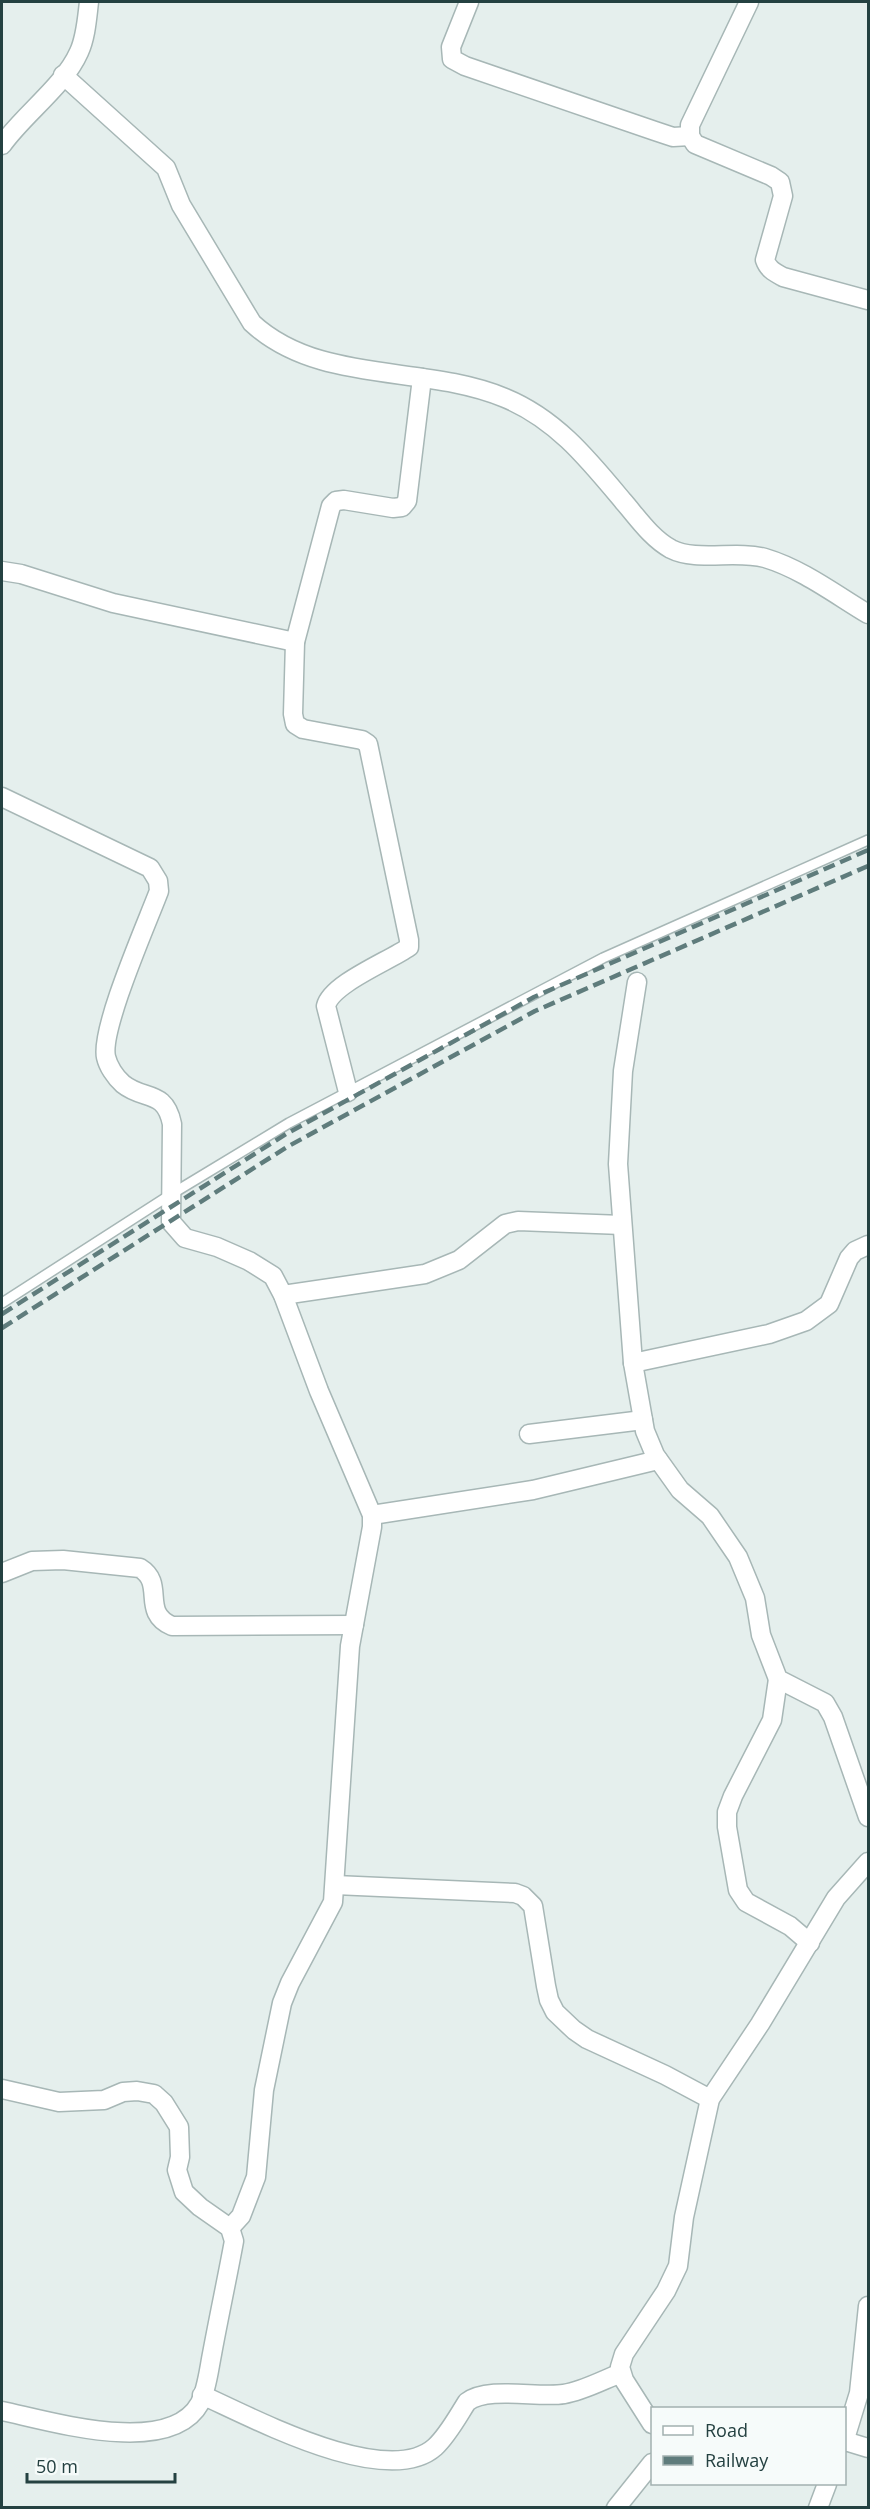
<svg xmlns="http://www.w3.org/2000/svg" width="870" height="2509" viewBox="0 0 870 2509" font-family="'Open Sans',sans-serif">
  <rect width="100%" height="100%" fill="#e5efed"/>
  <g fill="none" stroke-linecap="round" stroke-linejoin="round">
    <g stroke="#a7b7b6" stroke-width="12">
      <polyline id="service" points="2,1303 170,1195 289,1123 348,1092 603,958 868,840"/>
    </g>
    <g stroke="#a7b7b6" stroke-width="21">
      <g id="minor">
        <polyline points="469,2 451,47 452,59 465,66 655,131 673,137 690,136"/>
        <path d="M749,2L690,125V136L695,144L771,176L780,182L783,196L765,260C768,269 774,272 783,277L868,300"/>
        <path d="M63,75L166,168L181,205L252,323C319,385 424,364 505,398C556,419 588,459 623,501C637,517 651,538 671,549C696,562 736,550 765,558C802,569 836,595 868,614"/>
        <path d="M2,145C24,114 64,86 79,52C86,37 87,18 89,2"/>
        <polyline points="2,571 21,574 113,603 295,642"/>
        <path d="M2,797L150,868L158,881L159,891C147,923 100,1029 106,1057C108,1066 115,1077 123,1084C144,1101 165,1089 172,1124L171,1222L185,1238L217,1247L249,1261L273,1276L283,1295L319,1391L372,1515V1527L350,1646L333,1902L290,1983L282,2003L264,2090L256,2177L241,2216L230,2228"/>
        <polyline points="637,982 623,1071 618,1164 633,1363 645,1431 655,1455 680,1490 710,1516 738,1557 755,1598 761,1635 778,1679 825,1703 833,1717 868,1817"/>
        <path d="M348,1092L326,1006C331,984 389,961 409,947V940L368,744L362,740L303,729L295,724L293,714L295,642L331,506L336,501L344,500L393,508L402,507L407,501L422,378"/>
        <polyline points="283,1295 425,1274 459,1260 505,1224 518,1221 622,1225"/>
        <polyline points="633,1363 769,1334 806,1321 829,1304 849,1258 855,1251 868,1245"/>
        <polyline points="529,1434 643,1420"/>
        <polyline points="372,1515 533,1490 658,1460"/>
        <path d="M2,1573L32,1561L63,1560L140,1568C166,1584 140,1612 172,1626L354,1625"/>
        <polyline points="778,1679 772,1720 733,1796 727,1812 727,1827 738,1890 746,1902 790,1926 810,1943"/>
        <polyline points="335,1885 515,1893 523,1896 533,1906 546,1986 549,2000 555,2012 574,2030 587,2039 665,2075 710,2099"/>
        <path d="M2,2089L59,2102L104,2100L123,2092L137,2091L154,2094L164,2103L179,2127L180,2157L177,2170L184,2192L200,2207L230,2228L234,2241C227,2279 219,2316 212,2354C209,2369 207,2389 200,2403C170,2458 50,2421 2,2411"/>
        <path d="M202,2395C253,2418 387,2490 435,2447C448,2435 458,2416 467,2402C488,2386 537,2398 564,2394C583,2391 603,2380 621,2373"/>
        <polyline points="652,2424 624,2380 620,2367 624,2354 666,2291 678,2266 684,2217 710,2099 760,2024 836,1898 868,1862"/>
        <polyline points="845,2441 868,2448"/>
        <polyline points="844,2442 859,2393 868,2306"/>
        <polyline points="616,2508 652,2463"/>
        <polyline points="818,2508 827,2484"/>
      </g>
    </g>
    <use href="#service" stroke="#fff" stroke-width="9"/>
    <use href="#minor" stroke="#fff" stroke-width="18"/>
    <g stroke="#5f7c7c" stroke-width="4.5" stroke-dasharray="12 6" stroke-linecap="butt">
      <polyline points="2,1314 286,1134 534,997 868,850"/>
      <polyline points="2,1328 287,1147 535,1011 868,866"/>
    </g>
  </g>
  <rect width="870" height="2509" fill="none" stroke="#244141" stroke-width="6"/>
  <rect x="651" y="2407" width="195" height="78" fill="#f6fbfa" stroke="#a2b1b0" stroke-width="1.5"/>
  <rect x="663" y="2426" width="30" height="9" fill="#ffffff" stroke="#a2b1b0" stroke-width="1.5"/>
  <text x="705" y="2437" font-size="18" fill="#244141">Road</text>
  <rect x="663" y="2456" width="30" height="9" fill="#5f7c7c" stroke="#a2b1b0" stroke-width="1.5"/>
  <text x="705" y="2467" font-size="18" fill="#244141">Railway</text>
  <path d="M27 2473v9h148v-9" fill="none" stroke="#244141" stroke-width="3"/>
  <text x="36" y="2473" font-size="18" fill="#244141" stroke="#f6fbfa" stroke-width="4.5" paint-order="stroke">50 m</text>
</svg>
